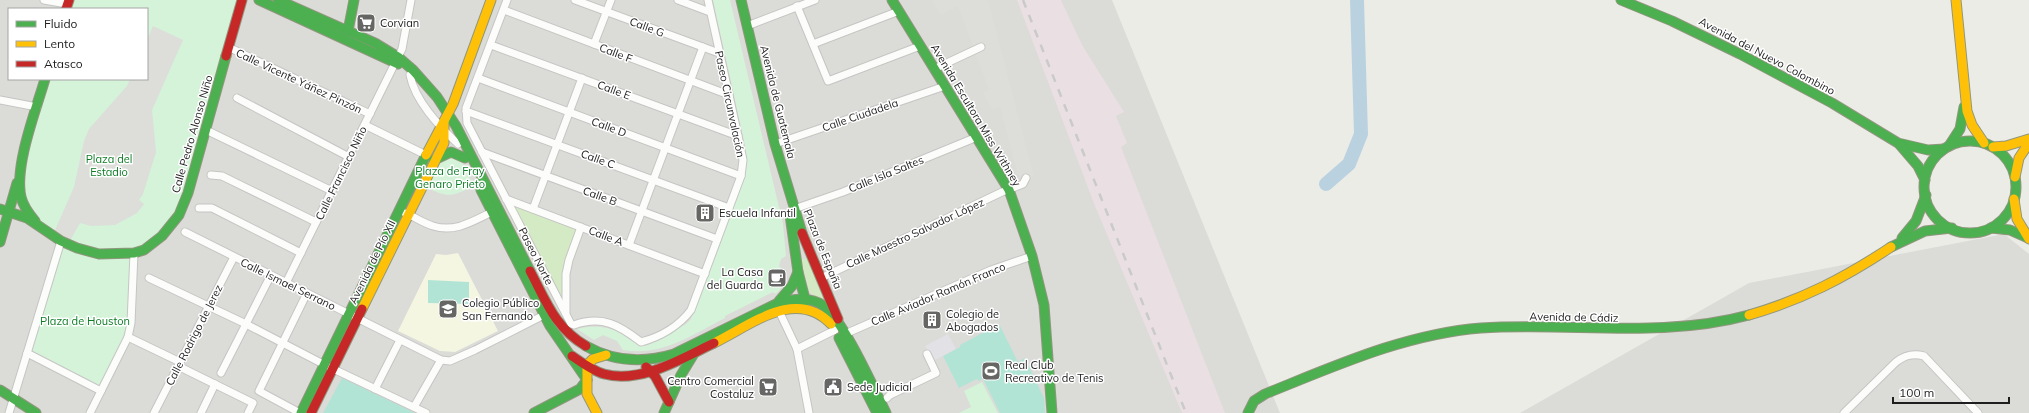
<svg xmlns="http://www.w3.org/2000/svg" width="2029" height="413" viewBox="0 0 2029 413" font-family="Mulish,sans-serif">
  <rect width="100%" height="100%" fill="#ecece7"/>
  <g fill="#dbdbd8" fill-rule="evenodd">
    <path d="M0,0H1112L1280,413H0ZM9,9H147V79H9Z"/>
    <polygon points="2004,234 2029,254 2029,413 1520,413 1749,283"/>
  </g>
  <polygon fill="#eae0e4" points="1017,0 1061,0 1082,45 1124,112 1116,116 1127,143 1121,147 1225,413 1182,413 1095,206"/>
  <polygon fill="#f4f6e2" points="458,253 498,331 455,352 440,351 398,331 436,254 446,255"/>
  <g fill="#d4eac5">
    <polygon points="511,203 578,228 562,303"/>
    <polygon points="808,258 828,304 809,292 800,260"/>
  </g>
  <g fill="#d4f3d9">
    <polygon points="69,0 242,0 179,215 134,254 131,323 101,391 27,353 61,241 26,211 21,168 45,79 147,79 147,9 66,9"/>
    <path d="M713,0H730L783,224L786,256L781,259L779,266C788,274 784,288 775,294L773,292L725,316V318C692,335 661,357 623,350L617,341L603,335L594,340L577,329C593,325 609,326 624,335C631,339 636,346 646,346L686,324L691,319L745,176L747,165L744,141Z"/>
    <path d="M449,156L462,163L474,186C452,196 449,199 426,187L437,164Z"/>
    <polygon points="982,382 998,413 959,413 971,407 964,391"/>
  </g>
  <g fill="#b2e4d6">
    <polygon points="428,280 469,282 469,304 428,303"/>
    <polygon points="999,324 1018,362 1025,358 1044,398 1045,413 1000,413 983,379 979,381 977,379 959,388 943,356 960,347 960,345"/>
    <polygon points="342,378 415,413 323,413"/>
  </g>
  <g fill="#ddddda">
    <polygon points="932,0 988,0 1034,177 1021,179 1015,164 1000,106 993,110 983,93 989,90 958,6 941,15"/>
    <polygon points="153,26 183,40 152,110 156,152 143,194 139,200 144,204 137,213 115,225 91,226 80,223 68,244 53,235 74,187 84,141 89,129 127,86 130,79 147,79 147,40"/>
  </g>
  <polygon fill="#e2e1e6" points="948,334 956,349 933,361 925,346"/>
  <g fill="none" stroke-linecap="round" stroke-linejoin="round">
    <polyline stroke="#bad2e0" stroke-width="14" points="1326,184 1349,164 1361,134 1357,0"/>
    <g stroke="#c5c5c3" stroke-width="9">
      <g id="street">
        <polyline points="44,0 67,4"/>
        <path d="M507,0L466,108L467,123L571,324L574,325C602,315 619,325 641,342C660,337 679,326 691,310L741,176L743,160L738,136L708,0"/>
        <polyline points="575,0 719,53"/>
        <polyline points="678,0 710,12"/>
        <polyline points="797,6 828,81 920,46"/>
        <polyline points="504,10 729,95"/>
        <polyline points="747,26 815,0"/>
        <polyline points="594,44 611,0"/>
        <polyline points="813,44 899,11"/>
        <polyline points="491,45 738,136"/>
        <polyline points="228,47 370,114"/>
        <polyline points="934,69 981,47"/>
        <path d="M410,75C415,101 439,126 458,144"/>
        <polyline points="478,78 741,176"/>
        <polyline points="237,98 349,157"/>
        <polyline points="0,100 37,107"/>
        <polyline points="466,111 729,208"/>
        <polyline points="365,125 426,155"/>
        <polyline points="206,130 332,191"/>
        <polyline points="775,144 945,86"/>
        <polyline points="482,152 717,239"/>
        <polyline points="211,175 222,176 316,222"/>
        <polyline points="506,199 705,274"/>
        <polyline points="199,208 212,208 301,253"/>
        <polyline points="533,209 582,78"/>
        <polyline points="794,209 843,192 977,137"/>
        <path d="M405,213C415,217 423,223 433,226C455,233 473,221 492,212"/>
        <polyline points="185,232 441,360 450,361 475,350 544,315"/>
        <polyline points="629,245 703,47"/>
        <polyline points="149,278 246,324 325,365 426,413"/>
        <polyline points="821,278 1002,192 1023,184 1026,178"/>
        <polyline points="286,283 398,57 402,49 411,0"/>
        <polyline points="779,311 797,349 809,413"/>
        <polyline points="566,312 566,274 569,260 581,227"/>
        <polyline points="845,334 991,270 1032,256"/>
        <polyline points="128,337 180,362"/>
        <polyline points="797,349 835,330"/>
        <polyline points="27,353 101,391"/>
        <polyline points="178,366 253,403 248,413"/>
        <polyline points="221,373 271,275"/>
        <polyline points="375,389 400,340"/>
        <polyline points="887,398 890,395 936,373 927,354"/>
        <polyline points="414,407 441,360"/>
        <polyline points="9,413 61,241"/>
        <polyline points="90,413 128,337 131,323 134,253"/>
        <polyline points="154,413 234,257"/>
        <polyline points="201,413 215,384"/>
        <polyline points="300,413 259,391 307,293"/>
        <path d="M1844,413L1896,362C1905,355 1913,353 1924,356L1978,413"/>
      </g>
    </g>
    <g stroke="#91977e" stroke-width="11">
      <g id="fast">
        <polyline points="259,0 398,64"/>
        <polyline points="278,0 375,43 398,57 413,70 437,97 456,126 530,271"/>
        <polyline points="741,0 775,144 802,233"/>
        <polyline points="892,0 1009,190 1032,256 1044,305 1052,413"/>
        <polyline points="1621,0 1672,21 1740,54 1832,103 1898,143 1928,150 1944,149"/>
        <polyline points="348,31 354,0"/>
        <circle cx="1970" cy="187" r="46"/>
        <polyline points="1900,145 1918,166 1925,180"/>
        <polyline points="1949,146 1960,129 1964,107"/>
        <polyline points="434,160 451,152 465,158"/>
        <polyline points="481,190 550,326 587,380"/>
        <polyline points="0,209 27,218 61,241 77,248 99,254 134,253 144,250 162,236 179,215 188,193 226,56"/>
        <polyline points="792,212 790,215 798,272 805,299 804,304"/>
        <path d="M35,221C29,214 23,206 21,197C14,166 36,110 45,79"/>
        <polyline points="1991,228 2010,230 2028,238"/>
        <polyline points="1902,238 1916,221 1926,195"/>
        <polyline points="0,242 17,183"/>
        <polyline points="1891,247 1925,231 1952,228"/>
        <polyline points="779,301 792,286 798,272"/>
        <polyline points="839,338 877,413"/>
        <path d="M586,346C614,362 644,363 674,354L776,304C791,299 810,296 824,306C843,320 874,389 886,413"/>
        <polyline points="0,390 36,413"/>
        <polyline points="301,413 426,155"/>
        <polyline points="534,413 580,389 587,380"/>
        <polyline points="664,413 681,375 695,352"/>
        <path d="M1248,413L1254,401L1265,394C1335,366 1405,334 1481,328C1571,322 1661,339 1749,315"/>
      </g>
    </g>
    <g stroke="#91977e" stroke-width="11">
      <g id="slow">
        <polyline points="1956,0 1967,111 1972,125 1984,143"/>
        <polyline points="1993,147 2006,146 2029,139"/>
        <polyline points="426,155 453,104 491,0"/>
        <polyline points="2015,177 2019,158 2029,143"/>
        <polyline points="2014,199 2017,219 2029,239"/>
        <polyline points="362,309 444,143 444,122"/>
        <path d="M1749,315C1802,300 1846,277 1891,247"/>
        <path d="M714,343C751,325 796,287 831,324"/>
        <polyline points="597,413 587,394 587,365 593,359 606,355"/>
      </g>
    </g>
    <g stroke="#91977e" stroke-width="11">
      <g id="jam">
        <polyline points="66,9 69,0"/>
        <polyline points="226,56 242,0"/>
        <polyline points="802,233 838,319"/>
        <path d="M530,271C546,301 555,328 586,346"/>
        <path d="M572,356C582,363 593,371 604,374C641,384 683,358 714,343"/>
        <polyline points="646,367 655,376 669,402"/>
        <polyline points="311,413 362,309"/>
      </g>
    </g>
    <use href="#street" stroke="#fcfcfb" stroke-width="7"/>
    <use href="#fast" stroke="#4caf50" stroke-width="9"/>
    <use href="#slow" stroke="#ffc107" stroke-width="9"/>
    <use href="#jam" stroke="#c62828" stroke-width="9"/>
    <polyline stroke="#cacac9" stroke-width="2.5" stroke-dasharray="8 8" stroke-linecap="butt" points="1023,0 1186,413"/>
  </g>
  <defs>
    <g id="supermarket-square" transform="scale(1)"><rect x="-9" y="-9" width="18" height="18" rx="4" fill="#666664" stroke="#fff"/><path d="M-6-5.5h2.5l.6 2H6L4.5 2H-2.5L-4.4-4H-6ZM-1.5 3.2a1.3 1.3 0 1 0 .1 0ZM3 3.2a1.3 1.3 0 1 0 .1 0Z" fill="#fff"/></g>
    <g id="building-square" transform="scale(1)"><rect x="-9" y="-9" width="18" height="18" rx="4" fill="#666664" stroke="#fff"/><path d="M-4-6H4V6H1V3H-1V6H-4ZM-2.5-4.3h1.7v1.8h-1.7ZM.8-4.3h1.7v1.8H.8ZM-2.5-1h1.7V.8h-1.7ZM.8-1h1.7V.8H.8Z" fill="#fff"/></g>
    <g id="cafe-square" transform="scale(1)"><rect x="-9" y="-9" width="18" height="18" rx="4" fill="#666664" stroke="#fff"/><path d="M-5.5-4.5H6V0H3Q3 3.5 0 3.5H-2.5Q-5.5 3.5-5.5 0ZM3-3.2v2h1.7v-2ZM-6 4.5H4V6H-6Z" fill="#fff"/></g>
    <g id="school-square" transform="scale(1)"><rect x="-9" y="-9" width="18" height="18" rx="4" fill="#666664" stroke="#fff"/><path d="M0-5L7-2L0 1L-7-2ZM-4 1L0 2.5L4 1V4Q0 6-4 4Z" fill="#fff"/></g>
    <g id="stadium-square" transform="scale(1)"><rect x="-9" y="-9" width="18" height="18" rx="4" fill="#666664" stroke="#fff"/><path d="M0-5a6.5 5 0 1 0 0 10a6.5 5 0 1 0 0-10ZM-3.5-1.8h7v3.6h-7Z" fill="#fff"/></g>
    <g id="civic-square" transform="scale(1)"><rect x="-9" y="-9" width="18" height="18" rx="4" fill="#666664" stroke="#fff"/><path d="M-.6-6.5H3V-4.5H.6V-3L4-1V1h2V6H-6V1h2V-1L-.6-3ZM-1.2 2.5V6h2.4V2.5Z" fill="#fff"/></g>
  </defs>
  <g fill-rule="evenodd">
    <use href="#supermarket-square" x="366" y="23"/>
    <use href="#building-square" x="705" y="213"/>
    <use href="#cafe-square" x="777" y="278"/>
    <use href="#school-square" x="448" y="309"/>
    <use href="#building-square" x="932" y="320"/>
    <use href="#stadium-square" x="991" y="371"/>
    <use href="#supermarket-square" x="768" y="387"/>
    <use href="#civic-square" x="833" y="387"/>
  </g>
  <g text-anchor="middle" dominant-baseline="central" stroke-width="3" stroke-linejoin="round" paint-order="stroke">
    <g font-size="11" fill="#1e1e1e" stroke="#fff" text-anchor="start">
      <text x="380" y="23">Corvian</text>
      <text x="719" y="213">Escuela Infantil</text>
      <text x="763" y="272" text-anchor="end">La Casa<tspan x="763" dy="13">del Guarda</tspan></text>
      <text x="462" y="303">Colegio Público<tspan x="462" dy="13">San Fernando</tspan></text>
      <text x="946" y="314">Colegio de<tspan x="946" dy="13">Abogados</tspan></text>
      <text x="1005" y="365">Real Club<tspan x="1005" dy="13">Recreativo de Tenis</tspan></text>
      <text x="754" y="381" text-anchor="end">Centro Comercial<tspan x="754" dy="13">Costaluz</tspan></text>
      <text x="847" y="387">Sede Judicial</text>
    </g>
    <g font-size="11" fill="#1e1e1e" stroke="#fff">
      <text transform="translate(647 27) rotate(20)">Calle G</text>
      <text transform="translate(616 53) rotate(21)">Calle F</text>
      <text transform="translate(1767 56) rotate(28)">Avenida del Nuevo Colombino</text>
      <text transform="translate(299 81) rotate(25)">Calle Vicente Yáñez Pinzón</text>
      <text transform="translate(614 90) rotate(20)">Calle E</text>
      <text transform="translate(778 102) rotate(76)">Avenida de Guatemala</text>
      <text transform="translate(730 104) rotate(78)">Paseo Circunvalación</text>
      <text transform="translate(860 115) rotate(-19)">Calle Ciudadela</text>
      <text transform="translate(976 115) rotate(59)">Avenida Escultora Miss Withney</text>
      <text transform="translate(609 127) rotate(20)">Calle D</text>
      <text transform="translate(192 134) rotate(-74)">Calle Pedro Alonso Niño</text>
      <text transform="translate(598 159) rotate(20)">Calle C</text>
      <text transform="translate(341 173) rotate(-64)">Calle Francisco Niño</text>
      <text transform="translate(886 174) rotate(-22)">Calle Isla Saltes</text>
      <text transform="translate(600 196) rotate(20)">Calle B</text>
      <text transform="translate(915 233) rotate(-25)">Calle Maestro Salvador López</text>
      <text transform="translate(606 236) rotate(21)">Calle A</text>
      <text transform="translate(823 249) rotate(68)">Plaza de España</text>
      <text transform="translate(536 256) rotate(63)">Paseo Norte</text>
      <text transform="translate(372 262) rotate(-64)">Avenida de Pío XII</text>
      <text transform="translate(288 284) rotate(26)">Calle Ismael Serrano</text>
      <text transform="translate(938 294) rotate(-23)">Calle Aviador Ramón Franco</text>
      <text transform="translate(1574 317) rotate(1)">Avenida de Cádiz</text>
      <text transform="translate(194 335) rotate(-63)">Calle Rodrigo de Jerez</text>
    </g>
    <g font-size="11" fill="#0c7c26" stroke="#fff">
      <text x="109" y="159">Plaza del<tspan x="109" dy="13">Estadio</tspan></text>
      <text x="450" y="171">Plaza de Fray<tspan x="450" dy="13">Genaro Prieto</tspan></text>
      <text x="85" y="321">Plaza de Houston</text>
    </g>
  </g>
  <rect x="8" y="8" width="140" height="72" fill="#ffffff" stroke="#a5a5a5"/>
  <rect x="16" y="21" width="20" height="6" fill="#4caf50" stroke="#a5a5a5"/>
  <text x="44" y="28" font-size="12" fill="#1e1e1e">Fluido</text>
  <rect x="16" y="41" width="20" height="6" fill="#ffc107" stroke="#a5a5a5"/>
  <text x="44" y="48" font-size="12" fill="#1e1e1e">Lento</text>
  <rect x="16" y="61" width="20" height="6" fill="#c62828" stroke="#a5a5a5"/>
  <text x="44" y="68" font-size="12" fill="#1e1e1e">Atasco</text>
  <path d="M1893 397v6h116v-6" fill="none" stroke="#1e1e1e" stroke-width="2"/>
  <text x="1899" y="397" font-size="12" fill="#1e1e1e" stroke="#ffffff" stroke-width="3" paint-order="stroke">100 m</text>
</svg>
